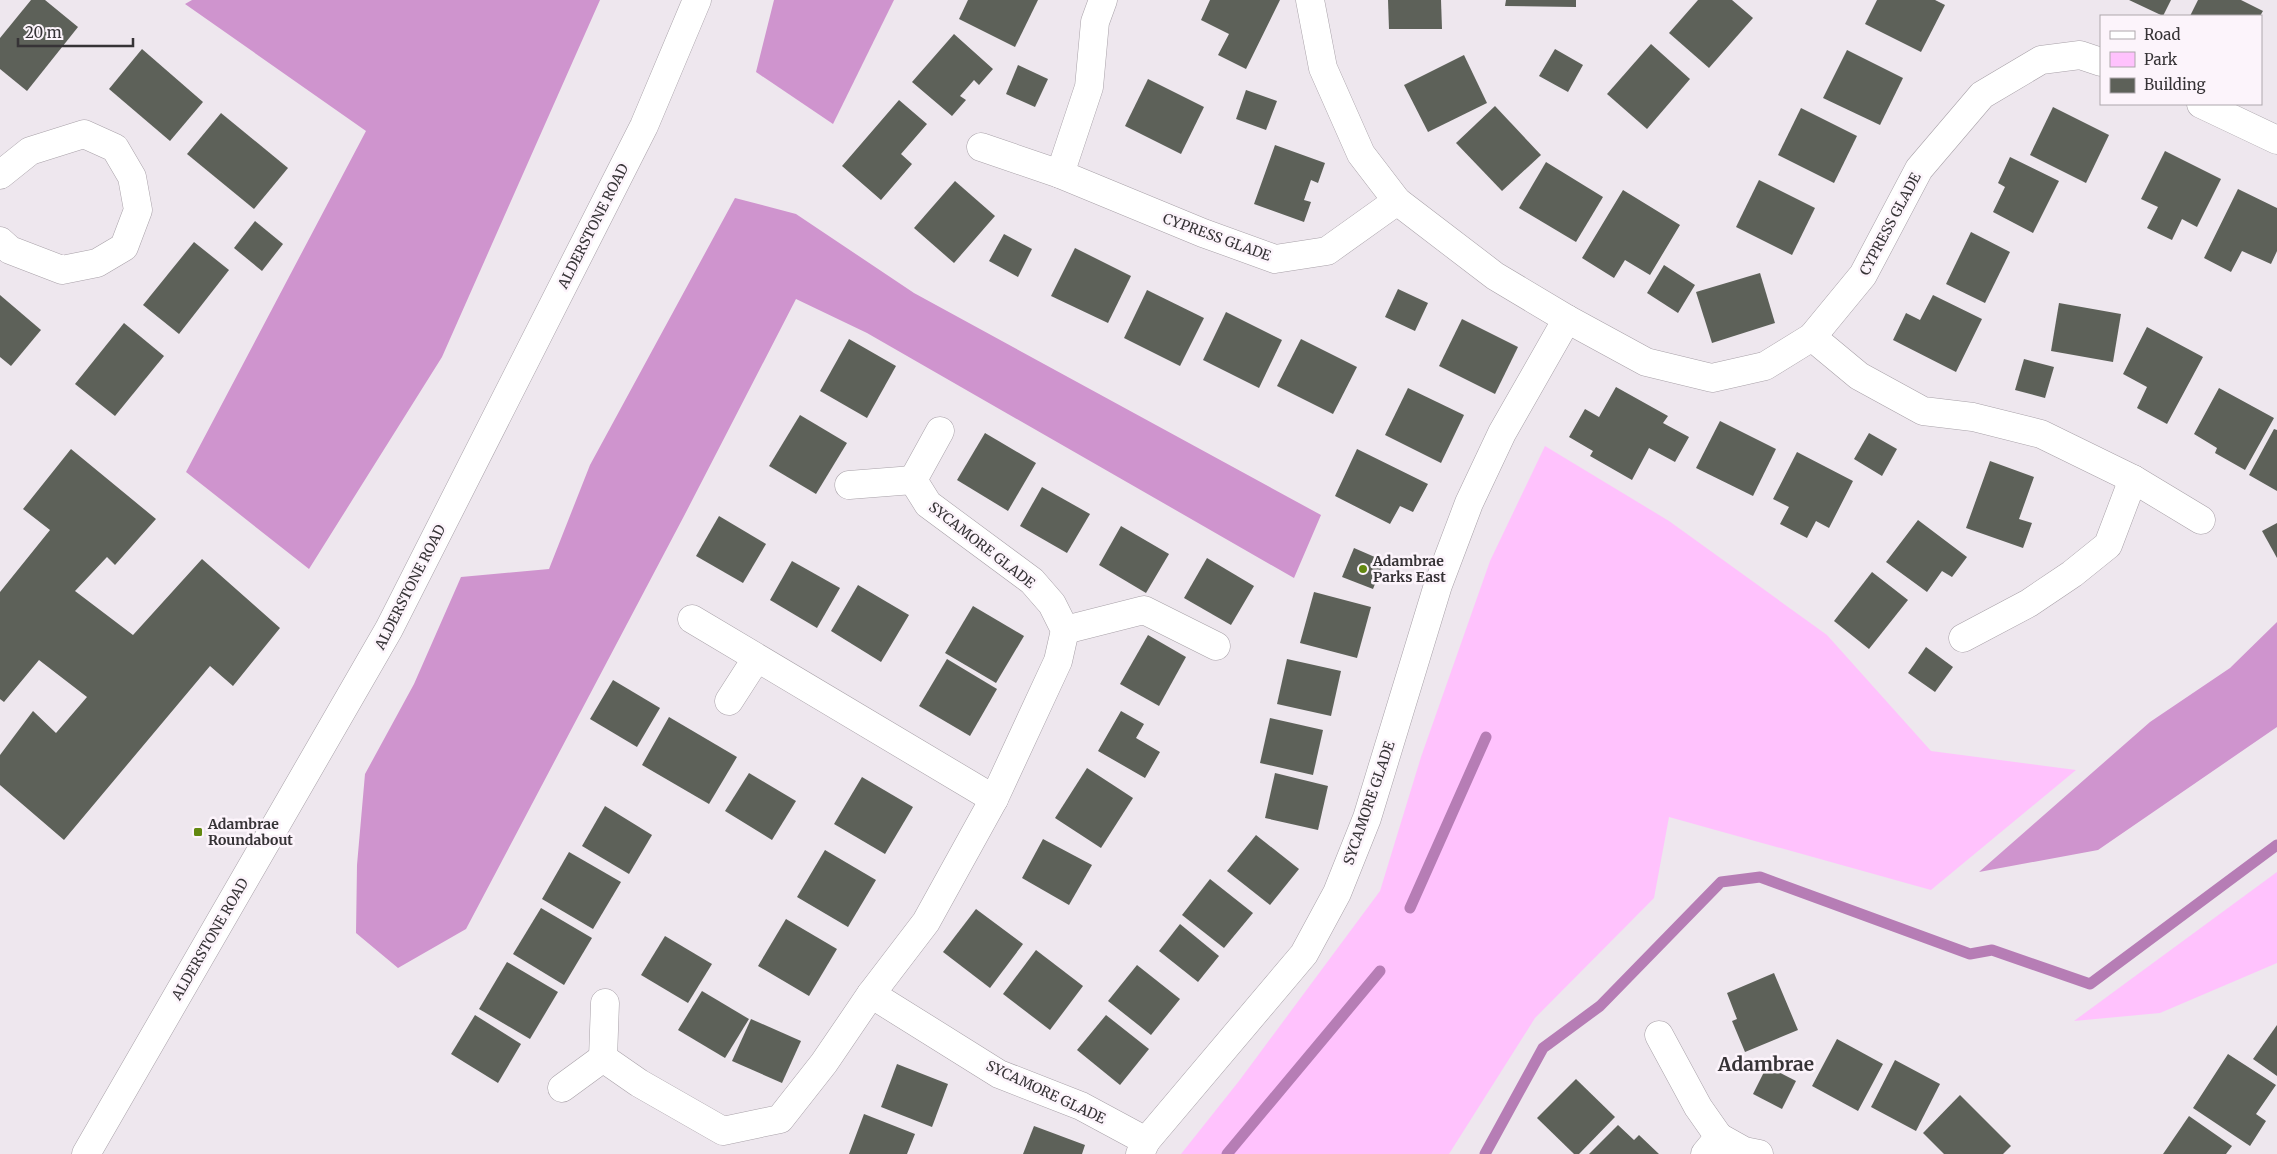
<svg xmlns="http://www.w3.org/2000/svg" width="2277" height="1154" viewBox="0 0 2277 1154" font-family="Merriweather,serif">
  <rect width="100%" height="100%" fill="#eee7ee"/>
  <g fill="#ffc2fd">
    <polygon points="1545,446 1669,521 1827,635 1931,751 2076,770 1931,890 1669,817 1654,898 1535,1018 1449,1154 1181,1154 1239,1081 1380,891 1421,757 1490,561"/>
    <polygon points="2277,872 2277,963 2160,1013 2074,1021"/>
  </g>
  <g fill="#cf94ce">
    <polygon points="192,0 600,0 442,357 309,569 186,472 366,131 185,4"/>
    <polygon points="774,0 894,0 833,124 756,72"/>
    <polygon points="735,198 796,214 914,293 1321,515 1294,578 867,333 796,299 684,516 466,929 398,968 356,933 357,865 365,774 414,684 461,577 549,569 590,465"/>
    <polygon points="2277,622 2277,727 2098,850 1979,872 2150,722 2230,668"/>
  </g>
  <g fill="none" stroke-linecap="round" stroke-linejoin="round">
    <g stroke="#b67db5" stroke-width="11">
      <polyline points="1410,908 1486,737"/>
      <polyline points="1227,1154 1380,971"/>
      <polyline points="1485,1154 1543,1048 1600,1006 1721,882 1760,877 1970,954 1992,950 2090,984 2277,845"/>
    </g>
  </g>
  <g fill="#5d6159">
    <polygon points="31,0 45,0 78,27 27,91 0,69 0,38"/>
    <polygon points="968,0 1038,0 1015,47 959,19"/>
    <polygon points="1210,0 1280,0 1246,69 1218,55 1229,34 1201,20"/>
    <polygon points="1388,0 1441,0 1442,29 1389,29"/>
    <polygon points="1506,0 1576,0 1576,7 1505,6"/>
    <polygon points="1698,0 1732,0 1753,18 1709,68 1669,33"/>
    <polygon points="1877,0 1935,0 1945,5 1921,52 1865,24"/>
    <polygon points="2129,0 2171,0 2163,16"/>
    <polygon points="2198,0 2241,0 2263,11 2260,16 2190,16"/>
    <polygon points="954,34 993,69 979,85 974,80 960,96 966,100 952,116 912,82"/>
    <polygon points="1651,44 1690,79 1647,129 1607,94"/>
    <polygon points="142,49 203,102 170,141 109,89"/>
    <polygon points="1555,49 1583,65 1568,92 1539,76"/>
    <polygon points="1847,50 1903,78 1880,125 1823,98"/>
    <polygon points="1464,55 1487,103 1428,132 1404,85"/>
    <polygon points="1018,65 1048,79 1035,107 1006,94"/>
    <polygon points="1148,79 1204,107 1181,154 1125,126"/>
    <polygon points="1246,90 1277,101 1266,130 1236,119"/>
    <polygon points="899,100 927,124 901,154 912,164 881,200 842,166"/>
    <polygon points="1495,106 1541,155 1502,191 1456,143"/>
    <polygon points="2053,107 2109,135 2086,183 2030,155"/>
    <polygon points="1801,108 1857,136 1834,183 1778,155"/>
    <polygon points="221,113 288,168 254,209 187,154"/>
    <polygon points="1275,145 1325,163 1318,183 1311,180 1304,200 1311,202 1304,222 1254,204"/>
    <polygon points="2165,151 2221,179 2197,227 2182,219 2172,240 2147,228 2158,207 2141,199"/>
    <polygon points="2010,157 2059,181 2033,233 1993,212 2005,187 1998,183"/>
    <polygon points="1546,162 1603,197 1576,242 1519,208"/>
    <polygon points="1759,180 1815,208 1792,255 1736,227"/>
    <polygon points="955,181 995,216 954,263 914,228"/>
    <polygon points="2238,189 2277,208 2277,251 2271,264 2242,251 2231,272 2204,258"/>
    <polygon points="1623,190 1680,225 1650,275 1625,260 1614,278 1582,258"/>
    <polygon points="255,221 283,244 262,271 234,248"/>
    <polygon points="1971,232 2010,252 1985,303 1946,284"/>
    <polygon points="1004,234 1032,249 1018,277 989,261"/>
    <polygon points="194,242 229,270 179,334 143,305"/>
    <polygon points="1075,248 1131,276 1108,323 1051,296"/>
    <polygon points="1664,265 1695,285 1678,313 1647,293"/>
    <polygon points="1760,273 1775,323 1712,343 1696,292"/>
    <polygon points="1398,289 1428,303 1415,331 1385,317"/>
    <polygon points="1147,290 1204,318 1180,366 1124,338"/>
    <polygon points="0,295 41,330 11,366 0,357"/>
    <polygon points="1933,295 1982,319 1956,372 1893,340 1906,313 1920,320"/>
    <polygon points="2059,303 2121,314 2113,362 2051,351"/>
    <polygon points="1226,312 1282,340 1259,388 1203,360"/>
    <polygon points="1462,319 1518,347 1495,394 1439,366"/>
    <polygon points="124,323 164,356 115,416 75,384"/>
    <polygon points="2147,327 2203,357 2167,424 2137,408 2147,387 2123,374"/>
    <polygon points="849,339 896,366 867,418 820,391"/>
    <polygon points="1301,339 1357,367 1333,414 1277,386"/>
    <polygon points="2024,359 2054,367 2045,398 2015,390"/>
    <polygon points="1616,387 1668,416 1663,423 1689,437 1675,462 1649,448 1632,480 1590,456 1593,451 1569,437 1585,409 1599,417"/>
    <polygon points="1408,388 1464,415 1441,463 1385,435"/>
    <polygon points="2219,388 2274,418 2245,470 2215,453 2217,448 2194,434"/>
    <polygon points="800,415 847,443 816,494 769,466"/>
    <polygon points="1720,421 1776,449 1753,496 1696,468"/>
    <polygon points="2274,429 2277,430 2277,491 2249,475"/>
    <polygon points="985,433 1036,463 1008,511 957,480"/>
    <polygon points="1869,433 1897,449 1882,476 1854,459"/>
    <polygon points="71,449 156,519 115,565 107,557 75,591 133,635 202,559 280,628 233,686 210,666 64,840 0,785 0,755 33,711 56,733 87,697 39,660 4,702 0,699 0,592 50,530 23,509"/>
    <polygon points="1357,449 1428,484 1413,512 1400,506 1390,524 1335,496"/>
    <polygon points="1797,452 1853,481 1829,528 1816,521 1807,538 1780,524 1789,507 1773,499"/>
    <polygon points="1990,461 2034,477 2019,519 2032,523 2023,548 1966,528"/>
    <polygon points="1042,487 1090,514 1067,553 1020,526"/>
    <polygon points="719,516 766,544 743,583 696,556"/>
    <polygon points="1918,520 1967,557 1952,577 1942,571 1927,592 1886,562"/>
    <polygon points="2277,523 2277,558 2262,531"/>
    <polygon points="1121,526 1169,554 1146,593 1099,565"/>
    <polygon points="1354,548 1384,561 1373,589 1342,577"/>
    <polygon points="1207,558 1254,586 1231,625 1184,598"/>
    <polygon points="792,561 840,588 817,628 770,600"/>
    <polygon points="1872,572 1908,600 1869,649 1834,621"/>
    <polygon points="858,585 909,615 881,662 831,631"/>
    <polygon points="1314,592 1371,607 1357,658 1300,643"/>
    <polygon points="973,606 1024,636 996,683 945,653"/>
    <polygon points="1148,635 1186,657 1159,706 1120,684"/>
    <polygon points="1926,647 1953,667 1935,692 1908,673"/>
    <polygon points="947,659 997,689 970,736 919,706"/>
    <polygon points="1287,659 1341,671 1331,716 1277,704"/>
    <polygon points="613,680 660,708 637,747 590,719"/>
    <polygon points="1121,711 1144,724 1136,738 1160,752 1145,778 1098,751"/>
    <polygon points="669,717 737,757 709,804 642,765"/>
    <polygon points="1270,718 1323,730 1313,775 1260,763"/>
    <polygon points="1087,768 1133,798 1101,848 1055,818"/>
    <polygon points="749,773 796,801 772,840 725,811"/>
    <polygon points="1275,773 1328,786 1318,830 1265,818"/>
    <polygon points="862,777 913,807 885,854 834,824"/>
    <polygon points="605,806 652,835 629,874 582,846"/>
    <polygon points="1256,835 1299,869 1270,905 1227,871"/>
    <polygon points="1043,839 1092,865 1069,905 1022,878"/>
    <polygon points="825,850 876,880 848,927 797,897"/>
    <polygon points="569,852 621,882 593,929 542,899"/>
    <polygon points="1210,879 1253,913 1224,948 1182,915"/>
    <polygon points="541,908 592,938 564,985 513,954"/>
    <polygon points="976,909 1023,944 990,988 943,952"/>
    <polygon points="786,919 837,949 809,996 758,966"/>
    <polygon points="1180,924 1219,956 1198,982 1159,951"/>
    <polygon points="665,936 712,964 688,1003 641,975"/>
    <polygon points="1036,950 1083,986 1050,1030 1003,994"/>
    <polygon points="507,962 558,992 530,1039 479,1009"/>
    <polygon points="1137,965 1180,999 1151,1035 1108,1001"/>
    <polygon points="1774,973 1798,1030 1745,1052 1732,1021 1737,1019 1727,993"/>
    <polygon points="702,991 749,1019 725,1058 678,1030"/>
    <polygon points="475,1015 521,1044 498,1083 451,1054"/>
    <polygon points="1106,1015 1149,1049 1120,1085 1077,1050"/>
    <polygon points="751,1019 801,1041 782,1083 732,1061"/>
    <polygon points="2277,1025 2277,1076 2253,1059"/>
    <polygon points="1837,1039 1883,1064 1858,1111 1812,1086"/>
    <polygon points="2228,1054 2276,1085 2256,1114 2266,1121 2250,1146 2193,1108"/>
    <polygon points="1895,1060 1940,1084 1916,1131 1871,1107"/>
    <polygon points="897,1064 948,1084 932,1127 881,1107"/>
    <polygon points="1767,1066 1796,1081 1782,1109 1753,1094"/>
    <polygon points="1576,1079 1615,1117 1579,1154 1574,1154 1537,1118"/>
    <polygon points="1960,1095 2011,1146 2003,1154 1944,1154 1923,1133"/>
    <polygon points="864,1114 915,1134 907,1154 849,1154"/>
    <polygon points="2189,1116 2232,1146 2226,1154 2163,1154"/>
    <polygon points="1618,1125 1634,1140 1639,1135 1659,1154 1589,1154"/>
    <polygon points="1034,1126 1085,1145 1082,1154 1023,1154"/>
  </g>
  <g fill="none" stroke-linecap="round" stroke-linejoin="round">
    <g stroke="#a8a1a8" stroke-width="29">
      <g id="minor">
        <polyline points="2201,104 2277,140"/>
        <polyline points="981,147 1060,174 1203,233 1275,259 1327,251 1397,201"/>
        <polyline points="1060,174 1089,87 1095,22 1103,0"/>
        <polyline points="0,175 30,151 84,134 115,148 132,177 138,210 124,247 97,263 62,270 10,250 0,241"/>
        <polyline points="1567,319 1646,362 1712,378 1765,366 1812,337 1863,275 1919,169 1982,95 2041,60 2080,55 2101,62"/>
        <polyline points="1812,337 1859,376 1923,411 1973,417 2041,434 2133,479 2201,520"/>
        <polyline points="849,485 913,480"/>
        <polyline points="692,619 994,799"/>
        <polyline points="1065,630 1144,610 1216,646"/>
        <polyline points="1963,638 2029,603 2072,574 2108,545 2133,479"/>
        <polyline points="729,701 756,659"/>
        <polyline points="871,994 999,1074 1081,1106 1146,1141"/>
        <polyline points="1659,1035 1698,1107 1719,1137"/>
        <polyline points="603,1058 605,1003"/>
        <polyline points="562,1088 603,1058 639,1083 723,1131 780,1119 824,1063 871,994 926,922 994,799 1058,661 1065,630 1052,604 1032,581 928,504 913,480 940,431"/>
        <polyline points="86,1154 389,629 644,126 697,0"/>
        <polyline points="1140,1154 1146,1141 1304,954 1337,893 1367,818 1438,585 1469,503 1502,433 1567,319 1495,276 1397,201 1361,154 1323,68 1310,0"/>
        <polyline points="1705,1154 1719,1137 1744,1151 1759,1154"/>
      </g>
    </g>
    <use href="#minor" stroke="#fff" stroke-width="28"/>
  </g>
  <g fill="#628810" stroke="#fcf4fb" stroke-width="2">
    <circle cx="1363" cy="569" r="5"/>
    <rect x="193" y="827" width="10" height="10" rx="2.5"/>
  </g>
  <g text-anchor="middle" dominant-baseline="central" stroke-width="5" stroke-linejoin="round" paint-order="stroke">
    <g font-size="14" fill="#363336" stroke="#fcf4fb">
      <text transform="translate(1890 224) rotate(-62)">CYPRESS GLADE</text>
      <text transform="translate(593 226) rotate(-63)">ALDERSTONE ROAD</text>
      <text transform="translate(1217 237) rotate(20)">CYPRESS GLADE</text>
      <text transform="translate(982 545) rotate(38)">SYCAMORE GLADE</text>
      <text transform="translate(410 587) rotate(-63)">ALDERSTONE ROAD</text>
      <text transform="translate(1369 803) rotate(-71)">SYCAMORE GLADE</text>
      <text transform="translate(210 939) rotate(-60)">ALDERSTONE ROAD</text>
      <text transform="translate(1046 1092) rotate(25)">SYCAMORE GLADE</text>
    </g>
    <g font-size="14" font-weight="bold" fill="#363336" stroke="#fcf4fb" text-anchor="start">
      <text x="1373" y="561">Adambrae<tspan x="1373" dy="16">Parks East</tspan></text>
      <text x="208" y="824">Adambrae<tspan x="208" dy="16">Roundabout</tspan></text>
    </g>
    <g font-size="19" font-weight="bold" fill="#363336" stroke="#fcf4fb">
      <text x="1766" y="1064">Adambrae</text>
    </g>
  </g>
  <rect x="2100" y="15" width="162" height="90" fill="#fcf4fb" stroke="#ada7ac"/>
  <rect x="2110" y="31" width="25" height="8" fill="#ffffff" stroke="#ada7ac"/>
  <text x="2144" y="40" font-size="15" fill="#363336">Road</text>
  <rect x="2110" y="52" width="25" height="15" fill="#ffc2fd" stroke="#ada7ac"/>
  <text x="2144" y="65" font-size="15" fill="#363336">Park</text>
  <rect x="2110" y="78" width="25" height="15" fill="#5d6159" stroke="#ada7ac"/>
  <text x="2144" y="90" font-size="15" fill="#363336">Building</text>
  <path d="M18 38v8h115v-8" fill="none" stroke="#363336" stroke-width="2.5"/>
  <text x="25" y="38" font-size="15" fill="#363336" stroke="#fcf4fb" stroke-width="4" paint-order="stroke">20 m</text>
</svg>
